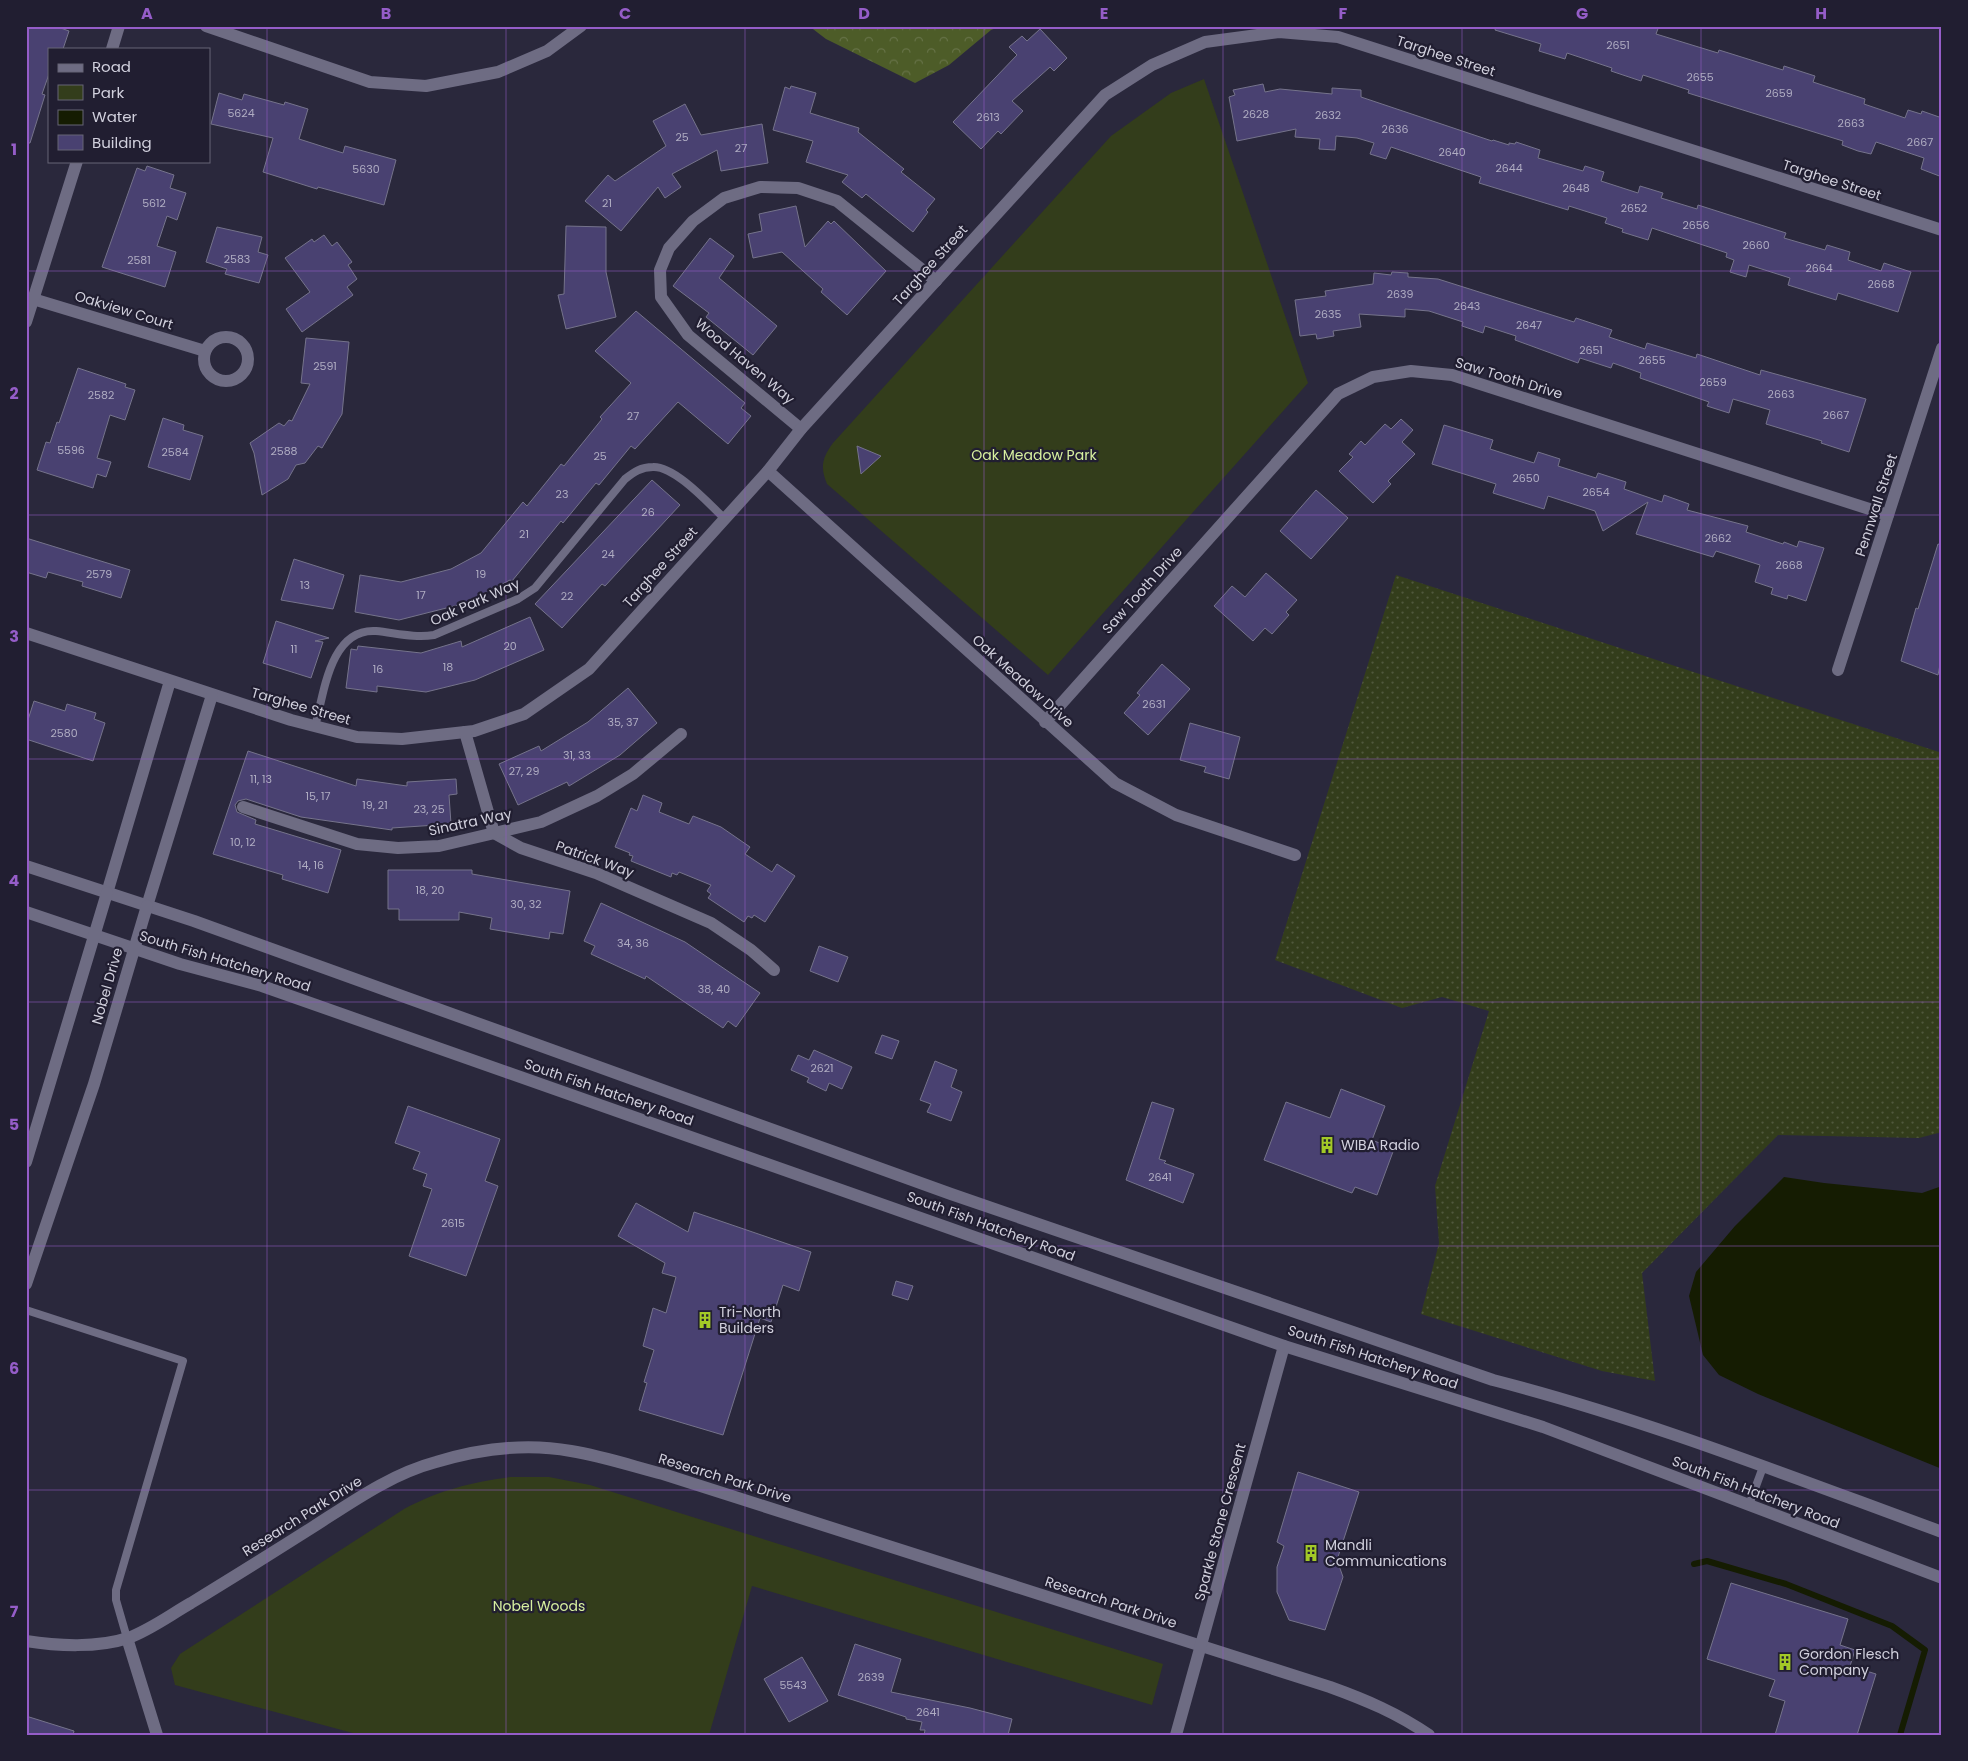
<svg xmlns="http://www.w3.org/2000/svg" width="1968" height="1761" viewBox="0 0 1968 1761" font-family="Poppins,sans-serif">
  <defs>
    <pattern id="grass-dots" width="8" height="8" patternUnits="userSpaceOnUse" patternTransform="scale(1.25)"><rect width="8" height="8" fill="#333d1b"/><path d="M2 2h.1M6 6h.1" fill="none" stroke="#50583c" stroke-width="1.8" stroke-linecap="round"/></pattern>
    <pattern id="forest-crowns" width="20" height="18" patternUnits="userSpaceOnUse" patternTransform="scale(1.25)"><rect width="20" height="18" fill="#4d5c28"/><path d="M2 6a3 3 0 1 1 6 0M12 15a3 3 0 1 1 6 0" fill="none" stroke="#667247"/></pattern>
  </defs>
  <rect width="100%" height="100%" fill="#2a283c"/>
  <polygon fill="url(#grass-dots)" points="1396,575 1942,753 1942,1132 1919,1138 1778,1135 1642,1273 1655,1381 1602,1371 1421,1314 1439,1243 1435,1186 1489,1011 1442,997 1402,1008 1275,960"/>
  <polygon fill="url(#forest-crowns)" points="809,26 1001,26 991,30 949,65 915,83 826,39"/>
  <g fill="#333d1b">
    <path d="M1204,79L1308,383L1048,675L827,484C820,467 822,458 833,443L1111,136L1171,93Z"/>
    <path d="M510,1477H549L590,1485L1163,1664L1152,1705L752,1586L709,1735H360L175,1685L171,1668L180,1654L404,1509C440,1490 469,1483 510,1477Z"/>
  </g>
  <polygon fill="#151c02" points="1784,1177 1824,1183 1922,1193 1942,1186 1942,1469 1758,1394 1719,1375 1703,1355 1689,1296 1696,1272 1735,1226"/>
  <g fill="none" stroke-linecap="round" stroke-linejoin="round">
    <polyline stroke="#151c02" stroke-width="6" points="1694,1564 1707,1561 1786,1584 1892,1626 1925,1650 1900,1735"/>
  </g>
  <g fill="#494171" stroke="#75738b">
    <polygon points="26,26 55,26 69,31 63,49 49,49 49,74 42,94 45,95 30,143 26,143"/>
    <polygon points="1496,26 1659,26 1656,34 1718,53 1719,50 1783,70 1784,66 1815,76 1813,82 1865,99 1864,104 1905,118 1908,110 1921,114 1922,111 1942,118 1942,177 1921,169 1924,158 1876,142 1871,154 1858,151 1842,145 1843,141 1688,93 1689,90 1643,75 1641,81 1611,71 1612,68 1567,53 1565,59 1539,51 1541,44 1495,30"/>
    <polygon points="1040,29 1067,58 1054,71 1050,67 1012,101 1023,111 1001,134 998,131 981,149 953,122 1017,55 1009,47 1022,36 1027,41"/>
    <polygon points="1263,84 1265,92 1280,89 1332,94 1332,88 1361,90 1361,97 1492,141 1493,140 1509,145 1509,143 1515,144 1516,142 1540,150 1538,158 1583,171 1585,166 1604,172 1601,181 1638,193 1640,186 1663,193 1661,198 1697,209 1698,205 1786,233 1784,238 1825,250 1827,245 1850,252 1848,260 1881,271 1884,263 1911,272 1898,312 1838,293 1836,300 1788,285 1790,278 1749,265 1746,277 1730,272 1734,260 1726,257 1727,253 1652,228 1648,240 1622,232 1623,229 1605,223 1607,218 1569,206 1568,210 1479,183 1481,177 1391,147 1386,159 1370,154 1374,143 1357,138 1336,136 1335,150 1319,149 1320,139 1295,137 1296,129 1237,141 1229,97 1235,95 1233,90"/>
    <polygon points="791,86 816,93 810,113 859,128 858,132 904,169 901,172 935,199 926,210 928,212 913,232 866,194 862,198 842,182 848,175 806,162 813,141 773,130 785,87 790,89"/>
    <polygon points="219,93 242,100 244,94 284,105 285,102 308,109 299,139 343,153 345,146 396,160 384,205 318,187 317,189 263,172 273,138 211,124"/>
    <polygon points="685,104 701,135 762,124 768,163 721,171 717,150 672,174 681,187 665,198 658,187 621,231 585,201 608,175 615,181 666,146 653,121"/>
    <polygon points="147,166 174,175 170,188 186,193 177,220 167,216 157,246 176,252 165,287 102,267 137,168 145,171"/>
    <polygon points="796,206 805,247 828,221 831,224 834,221 886,271 847,315 821,292 823,289 782,252 753,258 748,234 762,231 759,214"/>
    <polygon points="566,226 606,227 606,272 616,317 566,329 558,295 564,294"/>
    <polygon points="217,227 262,237 258,252 268,255 259,283 225,274 227,269 206,262"/>
    <polygon points="324,235 332,246 337,242 352,262 348,265 357,279 347,287 353,295 302,332 286,309 310,292 285,258 312,239 314,242"/>
    <polygon points="710,238 734,256 719,278 777,326 753,355 706,317 709,313 673,286"/>
    <polygon points="1392,272 1408,273 1408,277 1438,279 1574,322 1576,318 1612,330 1609,337 1645,349 1647,343 1696,358 1697,354 1760,375 1761,370 1866,399 1849,452 1821,443 1822,441 1766,424 1770,410 1733,399 1729,413 1707,406 1709,402 1640,378 1641,373 1613,363 1611,368 1580,358 1578,363 1515,340 1516,336 1485,326 1483,333 1462,326 1463,322 1429,311 1405,309 1405,317 1359,314 1361,327 1333,331 1334,336 1317,339 1316,334 1300,336 1295,300 1326,296 1325,291 1373,284 1374,273 1391,275"/>
    <polygon points="636,311 745,403 741,408 751,416 728,444 678,402 635,449 631,446 599,485 596,483 563,523 561,521 512,581 510,580 466,603 399,620 355,612 360,575 401,582 451,569 481,553 523,502 527,506 561,464 564,466 602,419 600,417 631,383 595,351"/>
    <polygon points="306,338 349,342 342,414 322,448 318,446 305,463 296,465 288,479 262,495 254,453 250,443 279,423 284,426 289,420 292,421 310,384 301,383"/>
    <polygon points="78,368 126,384 125,387 135,390 125,420 110,415 97,458 111,462 106,477 97,474 93,488 37,470 46,442 50,443 57,422 59,423"/>
    <polygon points="163,418 184,425 183,430 203,436 190,480 148,467"/>
    <polygon points="1401,419 1413,430 1402,442 1415,454 1388,481 1391,484 1373,503 1339,471 1353,457 1349,454 1361,441 1365,445 1385,424 1391,429"/>
    <polygon points="1444,425 1493,440 1490,449 1534,463 1538,452 1560,459 1558,466 1596,478 1598,473 1626,482 1624,489 1662,502 1664,495 1689,504 1687,510 1748,526 1746,532 1783,544 1784,542 1797,547 1799,541 1824,548 1806,601 1788,595 1787,599 1771,594 1773,588 1755,582 1760,565 1716,551 1713,557 1636,534 1648,502 1603,531 1595,511 1548,496 1544,509 1493,493 1496,484 1432,464"/>
    <polygon points="857,446 881,456 861,474"/>
    <polygon points="652,480 680,505 605,586 602,584 562,628 535,604"/>
    <polygon points="1316,490 1348,518 1311,559 1280,531"/>
    <polygon points="26,538 130,570 121,598 82,586 83,582 48,572 46,578 26,572"/>
    <polygon points="1938,544 1942,545 1942,654 1938,675 1901,661 1916,608 1918,609"/>
    <polygon points="294,559 344,575 333,609 281,600"/>
    <polygon points="1266,573 1297,600 1286,612 1289,615 1272,634 1265,628 1253,641 1214,606 1232,586 1245,597"/>
    <polygon points="530,617 544,650 475,680 426,692 377,686 377,692 346,688 351,649 357,650 358,646 421,653 461,641 462,647"/>
    <polygon points="276,621 329,638 315,641 323,642 311,678 263,663"/>
    <polygon points="1162,664 1190,689 1148,735 1124,713 1140,695 1137,693"/>
    <polygon points="628,688 657,723 620,755 569,786 567,782 518,805 499,764 539,746 541,751 588,722"/>
    <polygon points="34,701 65,711 67,704 96,713 94,719 105,723 93,761 26,739 26,726"/>
    <polygon points="1190,723 1240,737 1229,779 1204,772 1206,767 1180,760"/>
    <polygon points="248,751 356,786 357,779 407,786 407,782 456,779 457,794 449,795 451,824 392,828 392,830 301,817 246,799 238,801 235,805 237,812 256,820 255,824 341,850 328,893 282,879 283,875 213,854"/>
    <polygon points="643,795 662,803 659,812 689,824 693,816 721,827 750,847 745,854 772,872 777,864 795,876 765,922 754,915 752,918 748,916 744,922 708,898 711,894 707,891 711,885 679,872 677,875 672,873 671,877 631,861 633,856 629,855 630,853 615,847 631,808 637,811"/>
    <polygon points="388,870 472,870 472,874 570,891 563,934 550,932 549,939 490,929 492,918 459,912 459,920 399,920 399,909 388,909"/>
    <polygon points="601,903 685,942 760,993 736,1027 728,1021 723,1028 646,976 645,979 591,954 595,946 584,941"/>
    <polygon points="819,946 848,957 838,982 810,971"/>
    <polygon points="882,1035 899,1041 892,1059 875,1053"/>
    <polygon points="814,1050 852,1067 842,1089 829,1083 826,1091 807,1082 809,1078 791,1070 798,1055 809,1060"/>
    <polygon points="935,1061 957,1070 951,1087 962,1092 951,1121 927,1112 931,1104 920,1100"/>
    <polygon points="1341,1089 1385,1106 1372,1140 1394,1149 1377,1195 1355,1187 1352,1193 1264,1160 1286,1102 1330,1118"/>
    <polygon points="1152,1102 1174,1109 1159,1159 1166,1161 1164,1163 1194,1174 1183,1203 1126,1180"/>
    <polygon points="408,1106 500,1139 485,1181 498,1186 466,1276 409,1256 432,1189 423,1186 427,1174 413,1169 420,1152 395,1143"/>
    <polygon points="636,1203 688,1232 694,1212 811,1252 799,1291 783,1285 771,1322 760,1318 723,1435 639,1410 647,1383 644,1382 654,1350 643,1346 653,1308 666,1313 676,1277 662,1273 665,1263 618,1236"/>
    <polygon points="896,1281 913,1286 908,1300 892,1295"/>
    <polygon points="1298,1472 1359,1492 1337,1560 1343,1577 1325,1630 1289,1620 1277,1592 1277,1567 1284,1546 1277,1542"/>
    <polygon points="1731,1583 1848,1619 1840,1645 1855,1650 1850,1666 1876,1674 1857,1735 1775,1735 1785,1701 1769,1696 1775,1680 1707,1659"/>
    <polygon points="855,1644 901,1659 891,1692 970,1708 1012,1719 1008,1735 924,1735 925,1730 920,1730 922,1722 906,1719 906,1717 838,1695"/>
    <polygon points="802,1657 828,1701 789,1722 764,1679"/>
    <polygon points="26,1716 74,1731 73,1735 26,1735"/>
  </g>
  <g fill="none" stroke-linecap="round" stroke-linejoin="round">
    <g stroke="#6e6c83" stroke-width="8">
      <path d="M315,727C324,693 330,628 376,631C396,633 414,638 434,635L518,599L535,588L625,479C634,472 641,467 653,467C675,466 709,504 724,518"/>
      <polyline points="26,1310 183,1361 116,1590 116,1600 127,1638"/>
      <polyline points="1749,1505 1763,1467"/>
    </g>
    <g stroke="#6e6c83" stroke-width="12">
      <polyline points="206,26 370,82 426,86 498,72 547,51 581,26"/>
      <polyline points="112,49 119,26"/>
      <polyline points="33,299 205,351"/>
      <polyline points="26,322 77,161"/>
      <circle cx="226" cy="359" r="22"/>
      <polyline points="801,429 688,335 661,297 660,270 669,248 693,221 724,198 760,187 798,188 837,201 936,281"/>
      <polyline points="768,471 1115,783 1176,815 1295,855"/>
      <polyline points="26,633 291,720 357,737 402,739 474,731 524,714 589,669 768,471 801,429 1105,95 1152,65 1205,42 1279,32 1338,37 1942,230"/>
      <polyline points="1838,670 1942,348"/>
      <polyline points="1045,722 1338,394 1373,377 1411,371 1452,375 1888,515"/>
      <polyline points="465,732 494,833 521,848 596,873 711,923 751,950 774,970"/>
      <polyline points="243,807 357,844 398,848 439,846 541,822 597,796 633,774 681,734"/>
      <polyline points="107,893 170,681"/>
      <polyline points="147,906 212,695"/>
      <polyline points="127,1638 157,1735"/>
      <path d="M26,1641C57,1646 98,1648 128,1638C150,1630 170,1615 191,1603C232,1578 272,1553 313,1527C352,1502 391,1474 436,1462C479,1449 527,1443 571,1451C602,1456 632,1466 663,1474L1330,1687C1366,1700 1397,1713 1429,1735"/>
      <polyline points="1176,1735 1284,1346"/>
    </g>
    <g stroke="#6e6c83" stroke-width="12">
      <path d="M26,866L194,921L951,1194L1493,1380C1646,1419 1794,1478 1942,1532"/>
      <polyline points="26,912 180,964 262,986 1284,1346 1543,1427 1942,1578"/>
      <polyline points="26,1162 107,893"/>
      <polyline points="26,1284 94,1084 147,906"/>
    </g>
  </g>
  <path fill="none" stroke="#955dc8" stroke-width="1" stroke-opacity="0.55" d="M267,26V1735M506,26V1735M745,26V1735M984,26V1735M1223,26V1735M1462,26V1735M1701,26V1735M26,271H1942M26,515H1942M26,759H1942M26,1002H1942M26,1246H1942M26,1490H1942"/>
  <defs>
    <g id="building-bare" transform="scale(1.35)"><path d="M-4-6H4V6H1V3H-1V6H-4ZM-2.5-4.3h1.7v1.8h-1.7ZM.8-4.3h1.7v1.8H.8ZM-2.5-1h1.7V.8h-1.7ZM.8-1h1.7V.8H.8Z" fill="#a3c927" stroke="#211e31" stroke-width="2.5" paint-order="stroke"/></g>
  </defs>
  <g fill-rule="evenodd">
    <use href="#building-bare" x="1327" y="1145"/>
    <use href="#building-bare" x="705" y="1320"/>
    <use href="#building-bare" x="1311" y="1553"/>
    <use href="#building-bare" x="1785" y="1662"/>
  </g>
  <g text-anchor="middle" dominant-baseline="central" stroke-width="4.5" stroke-linejoin="round" paint-order="stroke">
    <g font-size="11" fill="#afacc2">
      <text x="1618" y="45">2651</text>
      <text x="1700" y="77">2655</text>
      <text x="1779" y="93">2659</text>
      <text x="241" y="113">5624</text>
      <text x="1256" y="114">2628</text>
      <text x="1328" y="115">2632</text>
      <text x="988" y="117">2613</text>
      <text x="1851" y="123">2663</text>
      <text x="1395" y="129">2636</text>
      <text x="682" y="137">25</text>
      <text x="1920" y="142">2667</text>
      <text x="741" y="148">27</text>
      <text x="1452" y="152">2640</text>
      <text x="1509" y="168">2644</text>
      <text x="366" y="169">5630</text>
      <text x="1576" y="188">2648</text>
      <text x="154" y="203">5612</text>
      <text x="607" y="203">21</text>
      <text x="1634" y="208">2652</text>
      <text x="1696" y="225">2656</text>
      <text x="1756" y="245">2660</text>
      <text x="237" y="259">2583</text>
      <text x="139" y="260">2581</text>
      <text x="1819" y="268">2664</text>
      <text x="1881" y="284">2668</text>
      <text x="1400" y="294">2639</text>
      <text x="1467" y="306">2643</text>
      <text x="1328" y="314">2635</text>
      <text x="1529" y="325">2647</text>
      <text x="1591" y="350">2651</text>
      <text x="1652" y="360">2655</text>
      <text x="325" y="366">2591</text>
      <text x="1713" y="382">2659</text>
      <text x="1781" y="394">2663</text>
      <text x="101" y="395">2582</text>
      <text x="1836" y="415">2667</text>
      <text x="633" y="416">27</text>
      <text x="71" y="450">5596</text>
      <text x="284" y="451">2588</text>
      <text x="175" y="452">2584</text>
      <text x="600" y="456">25</text>
      <text x="1526" y="478">2650</text>
      <text x="1596" y="492">2654</text>
      <text x="562" y="494">23</text>
      <text x="648" y="512">26</text>
      <text x="524" y="534">21</text>
      <text x="1718" y="538">2662</text>
      <text x="608" y="554">24</text>
      <text x="1789" y="565">2668</text>
      <text x="99" y="574">2579</text>
      <text x="481" y="574">19</text>
      <text x="305" y="585">13</text>
      <text x="421" y="595">17</text>
      <text x="567" y="596">22</text>
      <text x="510" y="646">20</text>
      <text x="294" y="649">11</text>
      <text x="448" y="667">18</text>
      <text x="378" y="669">16</text>
      <text x="1154" y="704">2631</text>
      <text x="623" y="722">35, 37</text>
      <text x="64" y="733">2580</text>
      <text x="577" y="755">31, 33</text>
      <text x="524" y="771">27, 29</text>
      <text x="261" y="779">11, 13</text>
      <text x="318" y="796">15, 17</text>
      <text x="375" y="805">19, 21</text>
      <text x="429" y="809">23, 25</text>
      <text x="243" y="842">10, 12</text>
      <text x="311" y="865">14, 16</text>
      <text x="430" y="890">18, 20</text>
      <text x="526" y="904">30, 32</text>
      <text x="633" y="943">34, 36</text>
      <text x="714" y="989">38, 40</text>
      <text x="822" y="1068">2621</text>
      <text x="1160" y="1177">2641</text>
      <text x="453" y="1223">2615</text>
      <text x="871" y="1677">2639</text>
      <text x="793" y="1685">5543</text>
      <text x="928" y="1712">2641</text>
    </g>
    <g font-size="14" fill="#d1d0dd" stroke="#211e31">
      <text transform="translate(1446 56) rotate(18)">Targhee Street</text>
      <text transform="translate(1832 180) rotate(18)">Targhee Street</text>
      <text transform="translate(930 265) rotate(-48)">Targhee Street</text>
      <text transform="translate(124 310) rotate(17)">Oakview Court</text>
      <text transform="translate(745 361) rotate(40)">Wood Haven Way</text>
      <text transform="translate(1509 378) rotate(17)">Saw Tooth Drive</text>
      <text transform="translate(1876 505) rotate(-72)">Pennwall Street</text>
      <text transform="translate(660 567) rotate(-48)">Targhee Street</text>
      <text transform="translate(1142 590) rotate(-48)">Saw Tooth Drive</text>
      <text transform="translate(475 602) rotate(-24)">Oak Park Way</text>
      <text transform="translate(1023 681) rotate(42)">Oak Meadow Drive</text>
      <text transform="translate(301 706) rotate(16)">Targhee Street</text>
      <text transform="translate(470 822) rotate(-12)">Sinatra Way</text>
      <text transform="translate(595 859) rotate(20)">Patrick Way</text>
      <text transform="translate(225 961) rotate(17)">South Fish Hatchery Road</text>
      <text transform="translate(107 986) rotate(-74)">Nobel Drive</text>
      <text transform="translate(609 1092) rotate(19)">South Fish Hatchery Road</text>
      <text transform="translate(991 1226) rotate(20)">South Fish Hatchery Road</text>
      <text transform="translate(1373 1357) rotate(18)">South Fish Hatchery Road</text>
      <text transform="translate(725 1478) rotate(17)">Research Park Drive</text>
      <text transform="translate(1756 1492) rotate(21)">South Fish Hatchery Road</text>
      <text transform="translate(302 1516) rotate(-32)">Research Park Drive</text>
      <text transform="translate(1220 1522) rotate(-75)">Sparkle Stone Crescent</text>
      <text transform="translate(1111 1602) rotate(18)">Research Park Drive</text>
    </g>
    <g font-size="14" fill="#d7f09f" stroke="#211e31">
      <text x="1034" y="455">Oak Meadow Park</text>
      <text x="539" y="1606">Nobel Woods</text>
    </g>
    <g font-size="14" fill="#d1d0dd" stroke="#211e31" text-anchor="start">
      <text x="1341" y="1145">WIBA Radio</text>
      <text x="719" y="1312">Tri-North<tspan x="719" dy="16">Builders</tspan></text>
      <text x="1325" y="1545">Mandli<tspan x="1325" dy="16">Communications</tspan></text>
      <text x="1799" y="1654">Gordon Flesch<tspan x="1799" dy="16">Company</tspan></text>
    </g>
  </g>
  <rect width="1968" height="1761" fill="none" stroke="#211e31" stroke-width="55"/>
  <rect x="48" y="48" width="162" height="115" fill="#211e31" stroke="#676576"/>
  <rect x="58" y="64" width="25" height="8" fill="#6e6c83" stroke="#676576"/>
  <text x="92" y="72" font-size="15" fill="#d1d0dd">Road</text>
  <rect x="58" y="85" width="25" height="15" fill="#333d1b" stroke="#676576"/>
  <text x="92" y="98" font-size="15" fill="#d1d0dd">Park</text>
  <rect x="58" y="110" width="25" height="15" fill="#151c02" stroke="#676576"/>
  <text x="92" y="122" font-size="15" fill="#d1d0dd">Water</text>
  <rect x="58" y="135" width="25" height="15" fill="#494171" stroke="#676576"/>
  <text x="92" y="148" font-size="15" fill="#d1d0dd">Building</text>
  <rect x="28" y="28" width="1912" height="1706" fill="none" stroke="#955dc8" stroke-width="2"/>
  <g font-size="16" text-anchor="middle" font-weight="bold" fill="#955dc8">
    <text x="147" y="19">A</text>
    <text x="386" y="19">B</text>
    <text x="625" y="19">C</text>
    <text x="864" y="19">D</text>
    <text x="1104" y="19">E</text>
    <text x="1343" y="19">F</text>
    <text x="1582" y="19">G</text>
    <text x="1821" y="19">H</text>
    <text x="14" y="155">1</text>
    <text x="14" y="399">2</text>
    <text x="14" y="642">3</text>
    <text x="14" y="886">4</text>
    <text x="14" y="1130">5</text>
    <text x="14" y="1374">6</text>
    <text x="14" y="1617">7</text>
  </g>
</svg>
